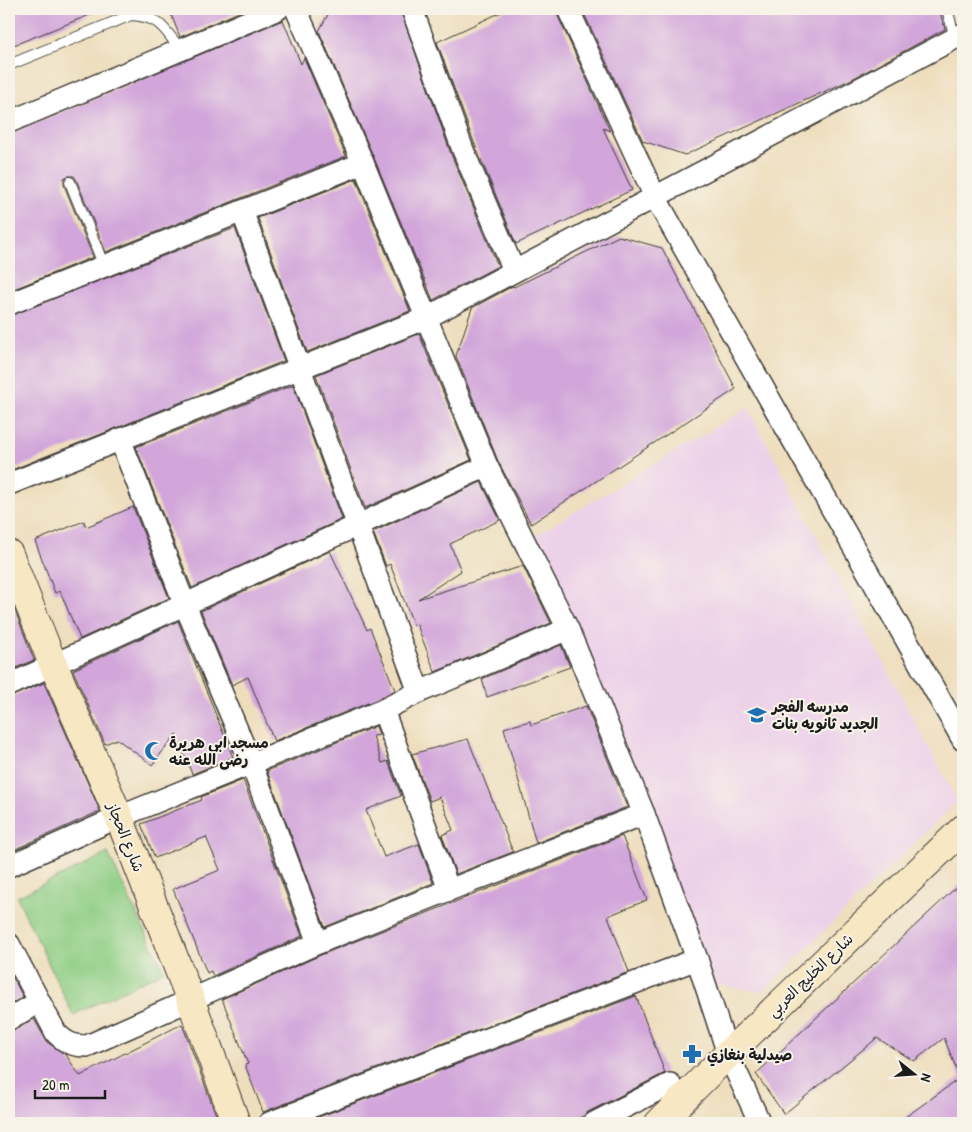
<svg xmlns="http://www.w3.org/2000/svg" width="972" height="1132" viewBox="0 0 972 1132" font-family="'Patrick Hand','Playpen Sans Arabic',sans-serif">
  <rect width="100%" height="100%" fill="#f7f3e8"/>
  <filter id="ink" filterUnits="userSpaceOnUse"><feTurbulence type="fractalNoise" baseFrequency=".02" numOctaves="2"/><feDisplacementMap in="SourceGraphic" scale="10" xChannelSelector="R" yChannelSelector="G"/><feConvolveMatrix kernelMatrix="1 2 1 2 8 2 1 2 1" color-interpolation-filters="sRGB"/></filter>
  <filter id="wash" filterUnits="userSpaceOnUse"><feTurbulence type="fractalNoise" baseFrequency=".0096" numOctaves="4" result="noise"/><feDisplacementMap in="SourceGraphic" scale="20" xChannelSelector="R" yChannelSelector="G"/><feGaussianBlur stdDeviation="1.12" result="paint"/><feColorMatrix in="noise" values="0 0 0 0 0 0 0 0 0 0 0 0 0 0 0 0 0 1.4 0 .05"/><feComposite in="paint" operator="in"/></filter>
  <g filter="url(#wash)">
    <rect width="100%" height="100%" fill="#eedebd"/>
    <polygon fill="#edd1e9" points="748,408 957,801 762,992 715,984 526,541"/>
    <polygon fill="#8ece84" stroke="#557550" points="108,853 164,971 73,1015 17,897"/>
    <g id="blocks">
      <g fill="#d2a6da">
        <polygon points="9,9 102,9 102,10 9,47"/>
        <polygon points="169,9 246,9 180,37"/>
        <polygon points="331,9 400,9 451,154 498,266 433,300 374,158 319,31"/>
        <polygon points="508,9 556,9 557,14 610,131 603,128 632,190 516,244 475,145 437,42"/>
        <polygon points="582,9 939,9 945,29 852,79 685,155 643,141"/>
        <polygon points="283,20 301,64 304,58 346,156 106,252 76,179 74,176 68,176 64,178 64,185 93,257 9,291 9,134"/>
        <polygon points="356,179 410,311 307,352 258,218"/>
        <polygon points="235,228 284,361 9,471 9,316"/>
        <polygon points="619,236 662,248 736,389 531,524 498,461 456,356 472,308 513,286 514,287"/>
        <polygon points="419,334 471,460 365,508 316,375"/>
        <polygon points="293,385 342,519 192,588 136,447"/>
        <polygon points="481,482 500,520 450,544 461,571 418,599 523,566 551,623 435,672 417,625 414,626 390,564 386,566 373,532"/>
        <polygon points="133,507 169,598 80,639 60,591 55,593 35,541 84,521 86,527"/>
        <polygon points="330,551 367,630 370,628 395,690 378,699 274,741 248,677 232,685 201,611"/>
        <polygon points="9,595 34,660 9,671"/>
        <polygon points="178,621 233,757 192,774 176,734 152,765 117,739 105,744 73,670"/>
        <polygon points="561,645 570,667 487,697 482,679"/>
        <polygon points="44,683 100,811 9,852 9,697"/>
        <polygon points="586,706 627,807 536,843 504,728 530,721 531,725"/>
        <polygon points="376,726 379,735 373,736 382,763 388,761 401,796 366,810 384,857 419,844 433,883 325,927 267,771"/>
        <polygon points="468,739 513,852 456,874 442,835 453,830 440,797 430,801 412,754"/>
        <polygon points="243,780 302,936 213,976 211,971 207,973 173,889 220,870 206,837 155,858 141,824 202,800 201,797"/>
        <polygon points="622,836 647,900 608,916 629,972 263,1112 245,1065 248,1064 222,999 323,954"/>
        <polygon points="963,881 963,1117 955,1123 897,1123 960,1078 944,1038 914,1061 877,1038 784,1114 756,1074"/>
        <polygon points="9,970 23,997 9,1005"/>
        <polygon points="636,996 665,1073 588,1112 583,1116 570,1123 303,1123"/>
        <polygon points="34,1019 47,1042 66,1055 80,1076 182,1024 219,1123 9,1123 9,1031 15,1030"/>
      </g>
    </g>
  </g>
  <g filter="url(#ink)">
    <use href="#blocks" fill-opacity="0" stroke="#3c3934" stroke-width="1"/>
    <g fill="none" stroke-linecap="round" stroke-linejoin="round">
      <g stroke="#3c3934" stroke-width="12">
        <g id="lane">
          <polyline points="947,9 955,38"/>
          <path d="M9,65L131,15C161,17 163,28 181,50"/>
          <polyline points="70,182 104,266"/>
        </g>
      </g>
      <g stroke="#3c3934" stroke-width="24">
        <g id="street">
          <polyline points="296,9 363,163 487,466 568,629 644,814 697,959 728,1054 760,1123"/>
          <polyline points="412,9 463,150 514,271"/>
          <polyline points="568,9 655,197 963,740"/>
          <polyline points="9,122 278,9"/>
          <polyline points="242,211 419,692"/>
          <polyline points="9,304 363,163"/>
          <polyline points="120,439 185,605 251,763 318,943"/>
          <polyline points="9,484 426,318 963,34"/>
          <polyline points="9,685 487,466"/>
          <polyline points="383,710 449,890"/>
          <polyline points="9,866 119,817 383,710 419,692 568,629"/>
          <path d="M9,944L56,1033C66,1043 73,1046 87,1046L318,943L449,890L644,814"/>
          <polyline points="9,1019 39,1002"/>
          <polyline points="269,1123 697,959"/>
          <polyline points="594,1123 670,1084"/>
        </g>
      </g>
      <g stroke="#3c3934" stroke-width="30">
        <g id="secondary">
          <polyline points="9,554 53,664 119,817 191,1001 236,1123"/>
          <polyline points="659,1123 728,1054 963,829"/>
        </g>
      </g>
      <use href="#lane" stroke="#fff" stroke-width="10"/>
      <use href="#street" stroke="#fff" stroke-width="21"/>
      <use href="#secondary" stroke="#f8e7c3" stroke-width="28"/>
    </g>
  </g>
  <defs>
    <g id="school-bare" transform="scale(1.5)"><path d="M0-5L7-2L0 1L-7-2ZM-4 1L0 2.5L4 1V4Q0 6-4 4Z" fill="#1f6fb2" stroke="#f7f3e8" stroke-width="2.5" paint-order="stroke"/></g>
    <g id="mosque-bare" transform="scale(1.5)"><path d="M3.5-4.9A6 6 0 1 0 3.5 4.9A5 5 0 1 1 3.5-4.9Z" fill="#1f6fb2" stroke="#f7f3e8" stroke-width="2.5" paint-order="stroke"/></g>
    <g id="pharmacy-bare" transform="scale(1.5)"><path d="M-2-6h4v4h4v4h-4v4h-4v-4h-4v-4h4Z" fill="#1f6fb2" stroke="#f7f3e8" stroke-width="2.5" paint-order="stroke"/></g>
  </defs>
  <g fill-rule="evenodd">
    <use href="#school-bare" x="757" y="715"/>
    <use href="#mosque-bare" x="154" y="751"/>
    <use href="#pharmacy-bare" x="692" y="1054"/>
  </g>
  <g text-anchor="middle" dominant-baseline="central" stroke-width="4" stroke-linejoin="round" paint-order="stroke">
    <g font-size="15" font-weight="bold" fill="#1c1c1c" stroke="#f7f3e8" text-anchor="start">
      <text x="772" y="706">مدرسه الفجر<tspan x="772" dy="17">الجديد ثانويه بنات</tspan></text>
      <text x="169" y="742">مسجد ابي هريرة<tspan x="169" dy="17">رضى الله عنه</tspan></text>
      <text x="707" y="1054">صيدلية بنغازي</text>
    </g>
    <g font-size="15" fill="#1c1c1c" stroke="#f7f3e8">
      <text transform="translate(126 837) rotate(68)">شارع الحجاز</text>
      <text transform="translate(810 975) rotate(-44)">شارع الخليج العربي</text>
    </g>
  </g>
  <rect width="972" height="1132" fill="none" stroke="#f7f3e8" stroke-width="30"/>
  <g transform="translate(914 1074) rotate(107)" stroke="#f7f3e8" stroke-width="4" paint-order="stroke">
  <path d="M0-4L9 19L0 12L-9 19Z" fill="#1c1c1c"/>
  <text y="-8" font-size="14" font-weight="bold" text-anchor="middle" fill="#1c1c1c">N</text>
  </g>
  <path d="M35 1090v8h70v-8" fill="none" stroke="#1c1c1c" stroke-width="2.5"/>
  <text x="42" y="1090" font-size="15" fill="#1c1c1c" stroke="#f7f3e8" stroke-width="4" paint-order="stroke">20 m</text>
</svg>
